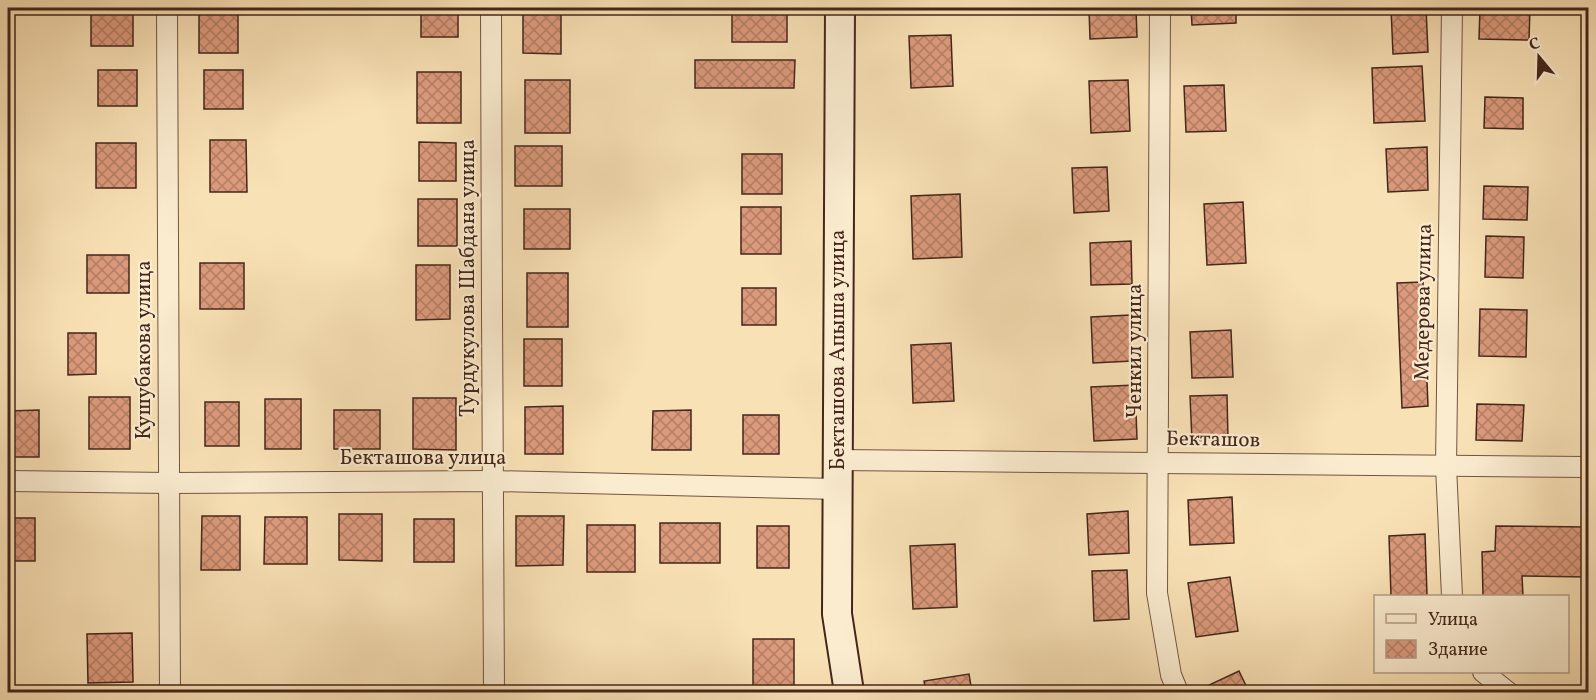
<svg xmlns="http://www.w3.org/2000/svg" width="1596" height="700" viewBox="0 0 1596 700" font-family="Vollkorn,serif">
  <defs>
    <pattern id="building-cross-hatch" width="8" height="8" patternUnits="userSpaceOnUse" patternTransform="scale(1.5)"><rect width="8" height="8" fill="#dc9a7c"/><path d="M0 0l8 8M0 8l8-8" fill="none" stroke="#b47d65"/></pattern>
  </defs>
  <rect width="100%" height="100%" fill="#f9e1b6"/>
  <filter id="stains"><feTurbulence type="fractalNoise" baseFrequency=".00333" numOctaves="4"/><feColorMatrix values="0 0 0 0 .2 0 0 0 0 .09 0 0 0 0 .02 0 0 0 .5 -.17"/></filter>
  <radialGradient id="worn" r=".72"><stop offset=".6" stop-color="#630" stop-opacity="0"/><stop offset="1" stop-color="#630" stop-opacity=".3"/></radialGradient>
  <g fill="url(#building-cross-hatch)" stroke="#44261b" stroke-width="1.5">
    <rect x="91" y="8" width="42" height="38"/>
    <rect x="421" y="8" width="37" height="29"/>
    <rect x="732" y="8" width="55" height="34"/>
    <polygon points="1089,8 1136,8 1137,37 1090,39"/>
    <polygon points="1191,8 1236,8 1236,23 1192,25"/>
    <polygon points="1391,8 1426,8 1428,52 1393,54"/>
    <polygon points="1480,8 1530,8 1529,40 1479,39"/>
    <rect x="199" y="11" width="39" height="42"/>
    <polygon points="523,11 561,11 561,54 523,53"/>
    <polygon points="951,35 953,86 911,88 909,36"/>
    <polygon points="695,60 795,60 794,88 695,88"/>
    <polygon points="1422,66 1425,121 1374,123 1372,68"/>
    <rect x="98" y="70" width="39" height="36"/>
    <rect x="204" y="70" width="39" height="39"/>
    <rect x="417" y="72" width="44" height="51"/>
    <rect x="525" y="80" width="45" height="53"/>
    <polygon points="1128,80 1130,131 1091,133 1089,81"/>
    <polygon points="1224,85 1226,131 1186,132 1184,86"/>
    <polygon points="1485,97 1523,98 1523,129 1484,128"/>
    <polygon points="210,140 246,140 247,192 210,192"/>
    <polygon points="419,142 456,143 456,181 419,181"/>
    <rect x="96" y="143" width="40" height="45"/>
    <rect x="515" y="146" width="47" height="40"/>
    <polygon points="1427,147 1428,190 1388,192 1386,149"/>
    <rect x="742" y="154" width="40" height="40"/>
    <polygon points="1107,167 1109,211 1074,213 1072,168"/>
    <polygon points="1484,186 1528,187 1527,220 1483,219"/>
    <polygon points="960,194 962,257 913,259 911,196"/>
    <rect x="418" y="199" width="39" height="47"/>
    <polygon points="1243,202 1246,263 1207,265 1204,204"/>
    <rect x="741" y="207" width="40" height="47"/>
    <rect x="524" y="209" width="46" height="40"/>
    <polygon points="1486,236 1524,237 1523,278 1485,277"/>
    <polygon points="1131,241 1132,284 1091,285 1090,243"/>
    <rect x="87" y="255" width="42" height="38"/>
    <rect x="200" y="263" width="44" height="46"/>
    <polygon points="416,265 450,265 450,319 416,320"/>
    <rect x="527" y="273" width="41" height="54"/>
    <polygon points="1423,282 1428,406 1402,408 1397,283"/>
    <rect x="742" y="288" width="34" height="37"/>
    <polygon points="1480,309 1527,310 1526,357 1479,356"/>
    <polygon points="1130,315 1132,361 1093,363 1091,317"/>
    <polygon points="1231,330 1233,377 1192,378 1190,332"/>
    <polygon points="68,333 96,333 96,374 68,375"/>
    <rect x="524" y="339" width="38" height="47"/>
    <polygon points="951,343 954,401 913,403 911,345"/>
    <polygon points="1135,385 1137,439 1094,441 1091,387"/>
    <polygon points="1227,395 1228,439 1192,441 1190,396"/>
    <rect x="89" y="397" width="41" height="52"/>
    <polygon points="413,398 456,398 456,450 413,449"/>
    <rect x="265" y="399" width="36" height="50"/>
    <rect x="205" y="402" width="34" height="44"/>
    <polygon points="1477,404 1524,405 1522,441 1476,440"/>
    <polygon points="563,406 563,454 525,454 525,407"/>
    <polygon points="39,410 39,457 8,457 8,411"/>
    <rect x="334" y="410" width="46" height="39"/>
    <polygon points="691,410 691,450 652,450 653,411"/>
    <rect x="743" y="415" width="36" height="39"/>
    <polygon points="1232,497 1234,543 1190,545 1188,500"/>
    <polygon points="1128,511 1129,553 1089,555 1087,514"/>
    <polygon points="339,514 382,514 382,561 339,560"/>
    <polygon points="202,516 240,516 240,570 201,570"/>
    <polygon points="516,516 564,516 563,565 516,566"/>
    <polygon points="265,517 307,517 307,564 264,564"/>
    <rect x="8" y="518" width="27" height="43"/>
    <rect x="414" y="519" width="40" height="43"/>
    <rect x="660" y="523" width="60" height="40"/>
    <rect x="587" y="525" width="48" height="47"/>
    <rect x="757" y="526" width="32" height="42"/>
    <polygon points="1496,526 1588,527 1588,577 1522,576 1523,596 1483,596 1482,552 1495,551"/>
    <polygon points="1425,534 1427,595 1391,596 1389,536"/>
    <polygon points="955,544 957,607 913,609 910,546"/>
    <polygon points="1127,570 1129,619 1094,621 1092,571"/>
    <polygon points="1230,577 1238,631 1196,637 1188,583"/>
    <polygon points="132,633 133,682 88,683 87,634"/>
    <rect x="753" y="639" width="41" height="47"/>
    <polygon points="1239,671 1249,692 1211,692 1207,686"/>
    <polygon points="969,674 972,692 926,692 924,681"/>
  </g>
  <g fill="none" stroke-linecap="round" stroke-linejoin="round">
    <g stroke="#715542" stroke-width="22">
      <g id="street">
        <polyline points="167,8 170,692"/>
        <polyline points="491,8 492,311 494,692"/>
        <polyline points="1160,8 1157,593 1171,675 1178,692"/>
        <polyline points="838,460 1588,467"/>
        <polyline points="8,481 169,483 493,481 838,489"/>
        <polyline points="1452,596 1446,466 1452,8"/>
        <polyline points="1483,672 1508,692"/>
      </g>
    </g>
    <g stroke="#44261b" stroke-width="32">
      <polyline id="secondary" points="840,8 837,614 849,692"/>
    </g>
    <use href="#street" stroke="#fbecd0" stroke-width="20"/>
    <use href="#secondary" stroke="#fbecd0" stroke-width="28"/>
  </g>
  <g text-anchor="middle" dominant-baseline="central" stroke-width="4.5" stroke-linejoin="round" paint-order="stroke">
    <g font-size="21" fill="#44261b" stroke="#fbecd0">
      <text transform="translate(468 278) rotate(-90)">Турдукулова Шабдана улица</text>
      <text transform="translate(1424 302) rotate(-89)">Медерова улица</text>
      <text transform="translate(144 350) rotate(-90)">Кушубакова улица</text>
      <text transform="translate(838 350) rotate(-90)">Бекташова Апыша улица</text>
      <text transform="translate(1135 351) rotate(-90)">Ченкил улица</text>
      <text transform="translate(1213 440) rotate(1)">Бекташов</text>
      <text x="423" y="458">Бекташова улица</text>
    </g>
  </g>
  <rect width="1596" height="700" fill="none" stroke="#f9e1b6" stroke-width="30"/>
  <rect x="9" y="9" width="1578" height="682" fill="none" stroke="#44261b" stroke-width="3"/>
  <rect x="15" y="15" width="1566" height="670" fill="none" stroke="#44261b" stroke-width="1.5"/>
  <rect x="1374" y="595" width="195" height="78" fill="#fbecd0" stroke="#b29d88" stroke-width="1.5"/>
  <rect x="1386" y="614" width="30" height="9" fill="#fbecd0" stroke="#b29d88" stroke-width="1.5"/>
  <text x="1428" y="625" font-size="18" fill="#44261b">Улица</text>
  <rect x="1386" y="640" width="30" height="18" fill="url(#building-cross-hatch)" stroke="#b29d88" stroke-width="1.5"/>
  <text x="1428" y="655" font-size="18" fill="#44261b">Здание</text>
  <g transform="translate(1539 57) rotate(341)" stroke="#fbecd0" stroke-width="4.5" paint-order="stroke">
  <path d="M0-4.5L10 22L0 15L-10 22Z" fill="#44261b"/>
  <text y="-9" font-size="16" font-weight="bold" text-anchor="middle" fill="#44261b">С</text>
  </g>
  <rect width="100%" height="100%" filter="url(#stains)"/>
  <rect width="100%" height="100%" fill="url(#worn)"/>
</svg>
